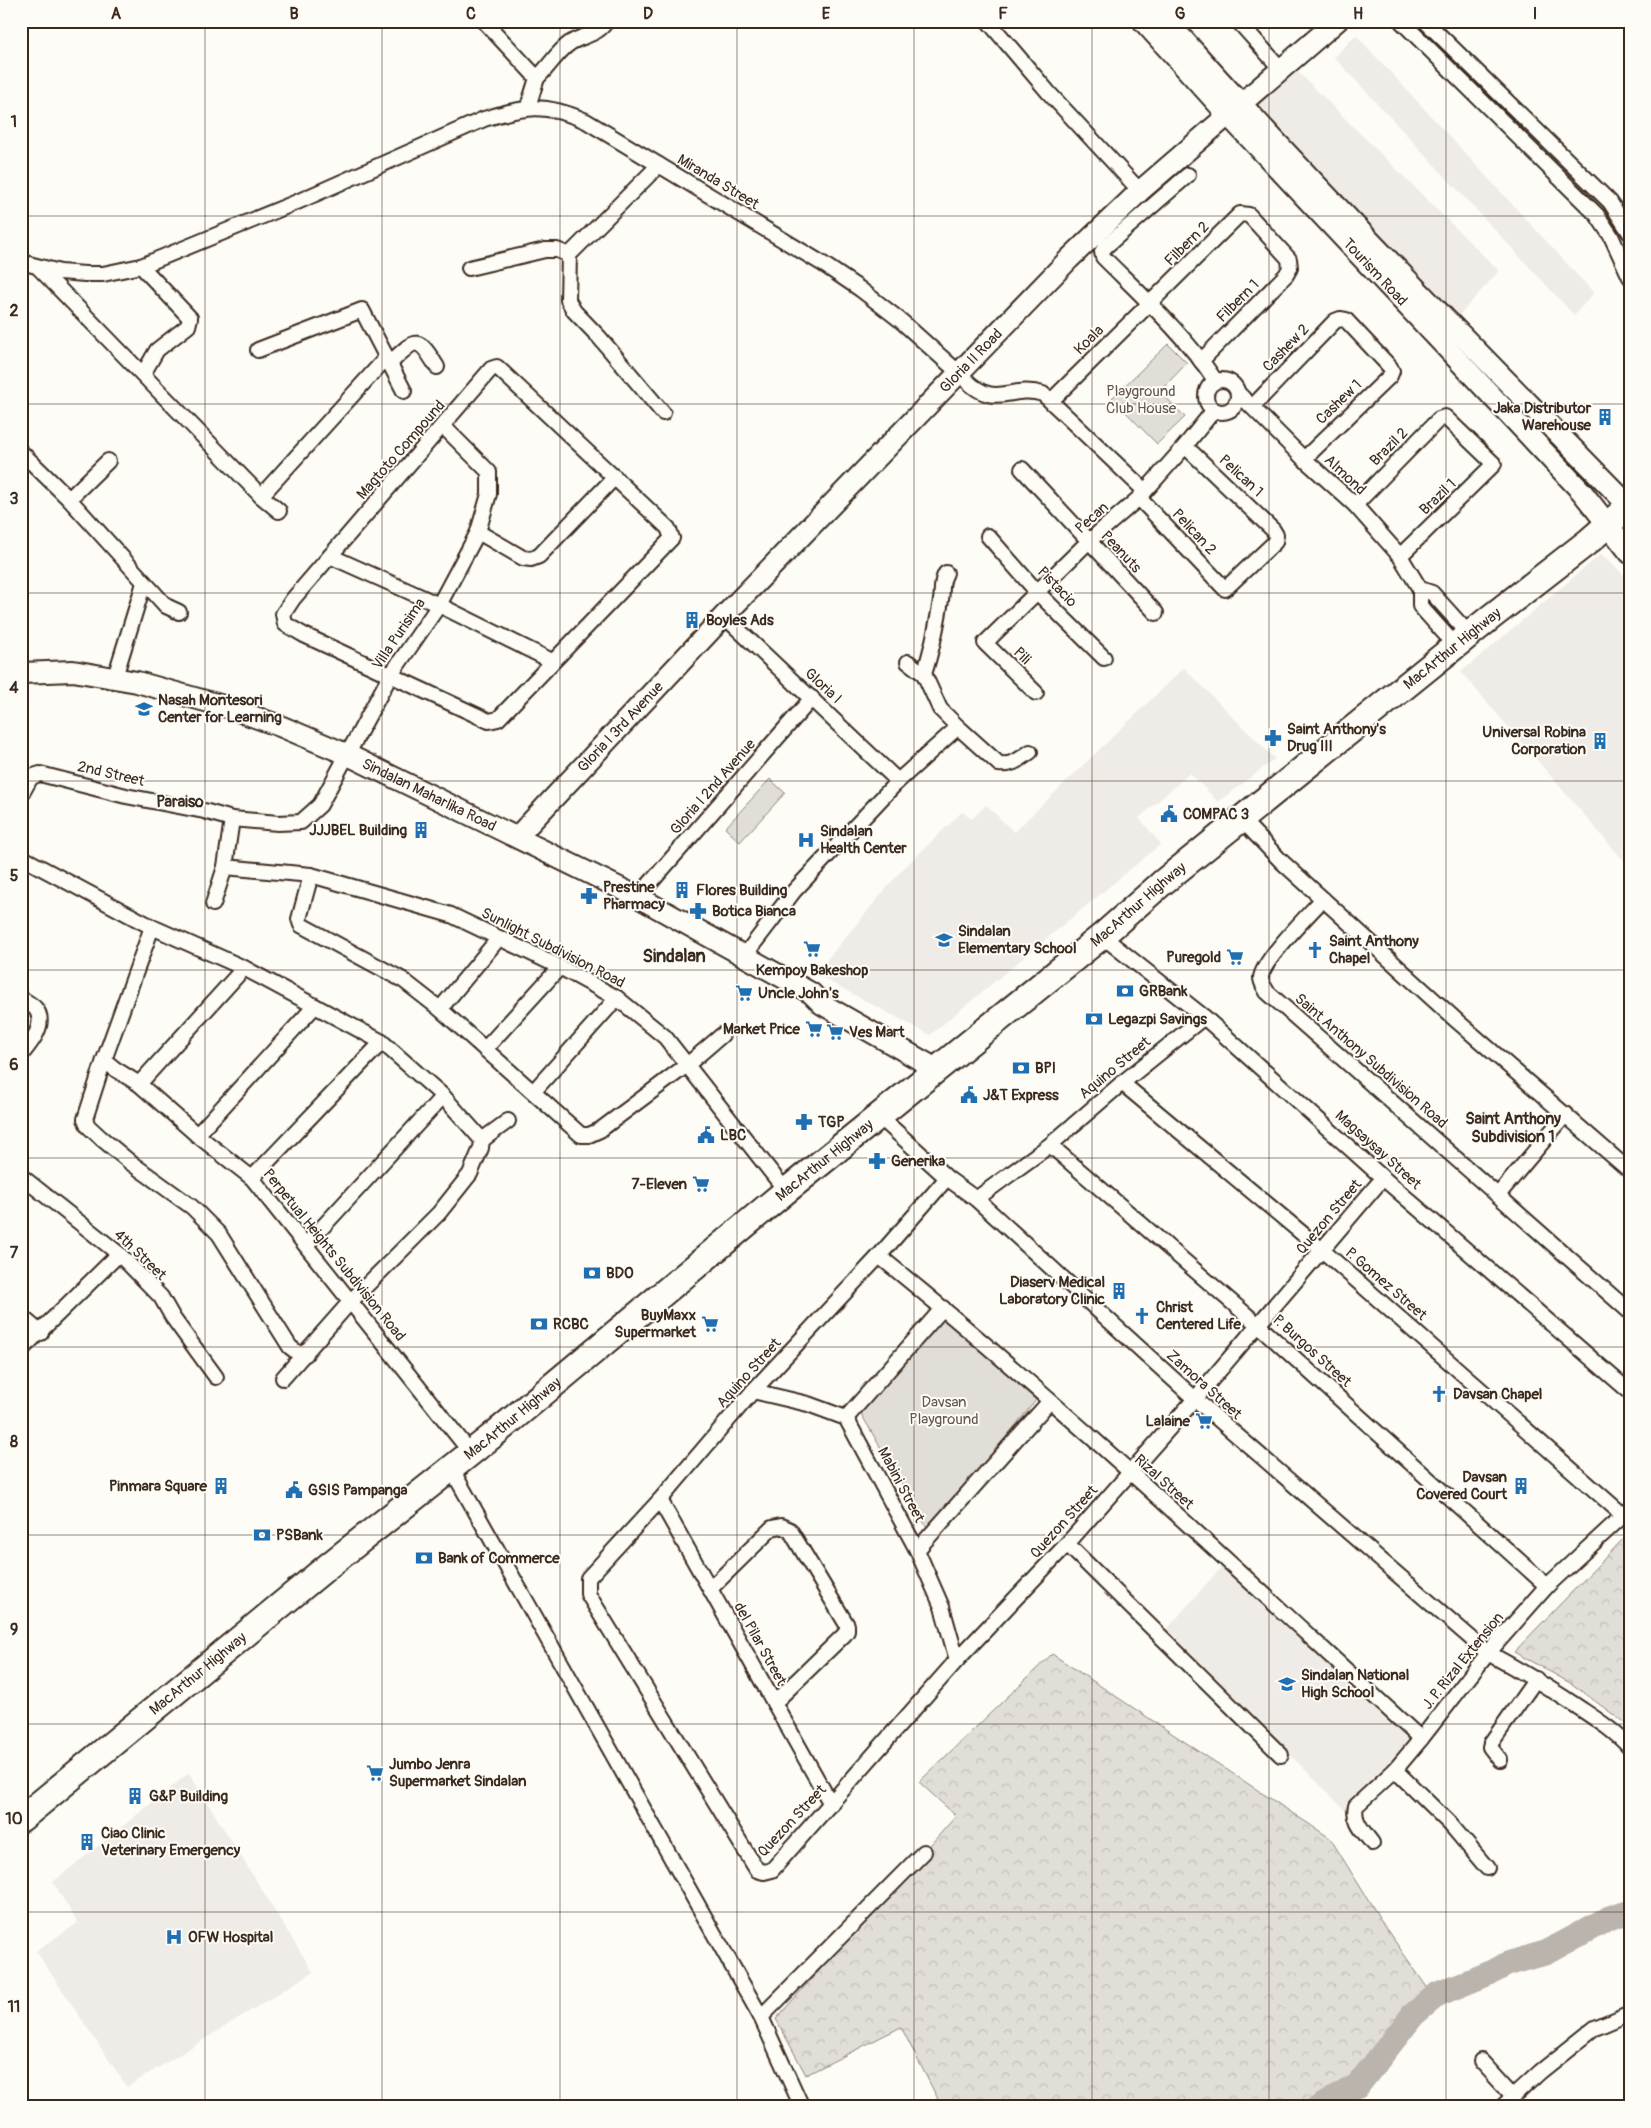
<svg xmlns="http://www.w3.org/2000/svg" width="1651" height="2128" viewBox="0 0 1651 2128" font-family="Pangolin,sans-serif">
  <defs>
    <pattern id="forest-crowns" width="20" height="18" patternUnits="userSpaceOnUse" patternTransform="scale(1.25)"><rect width="20" height="18" fill="#e1ded7"/><path d="M2 6a3 3 0 1 1 6 0M12 15a3 3 0 1 1 6 0" fill="none" stroke="#c2bfb8"/></pattern>
  </defs>
  <rect width="100%" height="100%" fill="#fdfcf7"/>
  <filter id="ink" filterUnits="userSpaceOnUse"><feTurbulence type="fractalNoise" baseFrequency=".02" numOctaves="2"/><feDisplacementMap in="SourceGraphic" scale="10" xChannelSelector="R" yChannelSelector="G"/><feConvolveMatrix kernelMatrix="1 2 1 2 8 2 1 2 1" color-interpolation-filters="sRGB"/></filter>
  <g filter="url(#ink)">
    <g fill="#efece7">
      <polygon points="1356,35 1594,293 1574,315 1334,57"/>
      <polygon points="1287,61 1499,271 1445,331 1233,112"/>
      <polygon points="1601,554 1630,580 1630,868 1461,672"/>
      <polygon points="1184,668 1275,759 1218,802 1190,773 1139,818 1161,844 930,1035 815,974 900,872 962,812 972,819 986,805 1014,832"/>
      <polygon points="1224,1564 1414,1738 1348,1813 1166,1630"/>
      <polygon points="189,1773 313,1972 127,2087 36,1951 78,1923 53,1882"/>
    </g>
    <g fill="url(#forest-crowns)" stroke="#8e847a">
      <polygon points="1630,1532 1630,1727 1572,1684 1514,1652"/>
      <polygon points="1052,1654 1330,1838 1387,1930 1431,1993 1350,2080 1305,2103 1289,2107 1242,2107 1216,2101 1187,2107 920,2107 938,2099 901,2027 806,2075 776,2019 956,1816 919,1782"/>
    </g>
    <g fill="#e1ded7" stroke="#8e847a">
      <polygon points="1168,344 1187,363 1160,391 1185,417 1157,444 1112,398"/>
      <polygon points="770,779 785,793 740,842 725,828"/>
      <polygon points="946,1310 1041,1394 929,1531 860,1412"/>
    </g>
    <g fill="none" stroke-linecap="round" stroke-linejoin="round">
      <polyline stroke="#bbb4ad" stroke-width="25" points="1320,2107 1358,2085 1413,2015 1438,1994 1492,1972 1507,1964 1545,1953 1609,1918 1630,1911"/>
      <g stroke="#3b2a1e" stroke-width="18">
        <g id="street">
          <polyline points="484,21 537,78 528,107"/>
          <polyline points="988,21 1049,93 1140,191"/>
          <polyline points="1238,21 1281,69"/>
          <polyline points="1401,21 1597,215 1611,236 1630,277"/>
          <polyline points="1425,21 1610,202 1630,233"/>
          <path d="M537,78C548,68 557,52 570,43C581,36 600,34 606,21"/>
          <path d="M1188,175L1105,247L1102,252L1103,257C1142,296 1185,335 1215,380"/>
          <polyline points="569,255 659,165"/>
          <path d="M21,262L60,272L85,274H103L141,266L297,202L484,119C527,106 544,103 586,121L823,264L860,289L900,320L959,373"/>
          <polyline points="141,266 190,318 188,326 157,350 143,374"/>
          <polyline points="39,268 261,496 279,511"/>
          <polyline points="469,268 545,250 557,250 569,255 568,300 574,311 599,337 663,413"/>
          <polyline points="258,350 362,310 404,391"/>
          <path d="M390,363C416,339 417,334 437,367"/>
          <polygon points="497,367 668,528 672,538 498,719 489,721 304,635 285,624 283,614 293,599 491,369"/>
          <circle cx="1222" cy="396" r="16"/>
          <path d="M966,380C996,410 1010,384 1043,394L1145,491"/>
          <polyline points="1238,393 1304,459 1355,505 1400,556 1420,589 1420,606 1455,645"/>
          <polyline points="1052,400 1240,214 1249,215 1289,259 1290,268 1286,275 1201,361"/>
          <polyline points="1253,406 1335,321 1340,319 1346,320 1390,367 1392,371 1390,376 1304,459"/>
          <polyline points="21,452 69,499 166,606 179,612"/>
          <polyline points="1022,469 1156,613"/>
          <polyline points="261,496 387,357"/>
          <polyline points="1139,498 1225,589 1275,542 1276,535 1273,530 1185,446"/>
          <polyline points="69,499 108,461"/>
          <polyline points="1355,505 1439,419 1445,417 1494,464 1400,556"/>
          <polyline points="478,532 523,558 531,559 539,556 615,477"/>
          <polyline points="988,536 1038,593 1104,658"/>
          <polyline points="330,556 439,605 552,661"/>
          <polyline points="1420,589 1432,593 1469,634"/>
          <polyline points="724,616 898,781"/>
          <polyline points="908,662 924,674 940,709 958,727"/>
          <path d="M924,674C932,650 937,625 941,600C943,589 940,583 946,573"/>
          <polyline points="115,677 144,583"/>
          <polyline points="1036,693 985,643 1089,541 1139,498 1185,446 1214,410"/>
          <polyline points="21,795 31,777 40,774 126,796 204,811 232,819 278,823 301,822 320,805 390,676 439,605 478,532 489,494 489,472 443,426"/>
          <polyline points="1242,820 1281,861 1457,1021 1630,1171"/>
          <polyline points="21,857 152,927 244,968 382,1042 443,1096 482,1140 481,1148 470,1174 439,1213 350,1302 283,1378"/>
          <polyline points="225,867 311,875 451,915 560,967 617,998 665,1037 786,1191"/>
          <polyline points="311,875 299,919 301,925 403,980 440,1009 581,1135 589,1135 600,1130 687,1065 722,1035"/>
          <polyline points="638,897 812,698"/>
          <path d="M1323,899C1311,912 1261,962 1261,978C1261,983 1265,988 1267,992L1630,1312"/>
          <polyline points="213,904 225,867 232,819"/>
          <polyline points="152,927 104,1060 85,1119 88,1126 101,1138 131,1163 192,1207 219,1234 290,1347 298,1353 306,1354"/>
          <polyline points="1102,936 1204,1017 1383,1178 1630,1392"/>
          <path d="M745,955L794,891L898,781L958,727L999,764C1012,766 1020,759 1030,752"/>
          <path d="M21,998C25,1001 31,1004 35,1008C48,1023 31,1043 21,1055"/>
          <polyline points="440,1009 499,938"/>
          <polyline points="485,1049 560,967"/>
          <polyline points="104,1060 115,1069 139,1084 197,1135 252,1178 471,1453"/>
          <polyline points="1122,1083 1322,1250 1623,1515"/>
          <polyline points="139,1084 244,968"/>
          <polyline points="534,1091 617,998"/>
          <path d="M880,1117L947,1178L976,1199L1195,1399L1488,1653C1520,1670 1551,1689 1581,1709C1599,1721 1616,1732 1630,1748"/>
          <polyline points="197,1135 315,1006"/>
          <polyline points="482,1140 508,1121"/>
          <polyline points="1050,1145 1257,1324 1547,1586"/>
          <polyline points="21,1176 119,1254 161,1297 173,1318 216,1377"/>
          <polyline points="252,1178 382,1042"/>
          <polyline points="947,1178 879,1256 753,1391 660,1500 588,1578 588,1594 757,1870 764,1872 772,1870 957,1660 1067,1544 1195,1399 1383,1178"/>
          <polyline points="1498,1195 1566,1114"/>
          <polyline points="976,1199 1050,1145 1122,1083 1204,1017"/>
          <polyline points="306,1245 443,1096"/>
          <path d="M879,1256C1067,1408 1243,1576 1421,1739"/>
          <polyline points="21,1316 41,1333"/>
          <polyline points="21,1350 119,1254"/>
          <polyline points="753,1391 808,1404 846,1418 917,1550 942,1607 957,1660"/>
          <polyline points="846,1418 943,1308"/>
          <polyline points="451,1468 761,2017 802,2107"/>
          <polyline points="660,1500 831,1804"/>
          <polyline points="1067,1544 1281,1755"/>
          <polyline points="917,1550 1050,1401"/>
          <polyline points="710,1589 772,1528 781,1526 790,1530 847,1625 847,1631 844,1635 774,1703"/>
          <polyline points="1500,1760 1490,1747 1491,1743 1536,1679"/>
          <polyline points="1395,1770 1450,1824 1487,1868"/>
          <path d="M1372,1843C1364,1832 1352,1821 1356,1806L1395,1770L1421,1739L1488,1653L1547,1586L1629,1510"/>
          <polyline points="761,2017 924,1852"/>
          <polyline points="1481,2061 1513,2096"/>
          <polyline points="1502,2107 1540,2072 1595,2028 1630,2013"/>
        </g>
      </g>
      <g stroke="#3b2a1e" stroke-width="24">
        <g id="secondary">
          <path id="s1" d="M1143,21L1227,114L1582,492L1630,553"/>
          <path d="M1167,21C1314,189 1473,346 1629,506L1630,514"/>
          <path id="s2" d="M21,673L73,671L137,682L227,707L280,726L346,754L638,897L811,993L822,1004L938,1070"/>
          <path id="s3" d="M517,837L724,616L1069,259L1140,191L1337,21"/>
        </g>
      </g>
      <g stroke="#3b2a1e" stroke-width="29">
        <g id="highway">
          <path id="s4" d="M21,1819L327,1567L492,1436L786,1191L1102,936L1162,883L1491,617L1589,541L1630,505"/>
        </g>
      </g>
      <use href="#street" stroke="#fdfcf7" stroke-width="14"/>
      <use href="#secondary" stroke="#fdfcf7" stroke-width="20"/>
      <use href="#highway" stroke="#fdfcf7" stroke-width="25"/>
    </g>
  </g>
  <path fill="none" stroke="#3b2a1e" stroke-width="1" stroke-opacity="0.55" d="M205,21V2107M382,21V2107M560,21V2107M737,21V2107M914,21V2107M1092,21V2107M1269,21V2107M1446,21V2107M21,216H1630M21,404H1630M21,593H1630M21,781H1630M21,970H1630M21,1158H1630M21,1347H1630M21,1535H1630M21,1724H1630M21,1912H1630"/>
  <defs>
    <g id="building-bare" transform="scale(1.35)"><path d="M-4-6H4V6H1V3H-1V6H-4ZM-2.5-4.3h1.7v1.8h-1.7ZM.8-4.3h1.7v1.8H.8ZM-2.5-1h1.7V.8h-1.7ZM.8-1h1.7V.8H.8Z" fill="#1f6fb2" stroke="#fdfcf7" stroke-width="2.5" paint-order="stroke"/></g>
    <g id="school-bare" transform="scale(1.35)"><path d="M0-5L7-2L0 1L-7-2ZM-4 1L0 2.5L4 1V4Q0 6-4 4Z" fill="#1f6fb2" stroke="#fdfcf7" stroke-width="2.5" paint-order="stroke"/></g>
    <g id="pharmacy-bare" transform="scale(1.35)"><path d="M-2-6h4v4h4v4h-4v4h-4v-4h-4v-4h4Z" fill="#1f6fb2" stroke="#fdfcf7" stroke-width="2.5" paint-order="stroke"/></g>
    <g id="civic-bare" transform="scale(1.35)"><path d="M-.6-6.5H3V-4.5H.6V-3L4-1V1h2V6H-6V1h2V-1L-.6-3ZM-1.2 2.5V6h2.4V2.5Z" fill="#1f6fb2" stroke="#fdfcf7" stroke-width="2.5" paint-order="stroke"/></g>
    <g id="hospital-bare" transform="scale(1.35)"><path d="M-5-5h3v3.5h4V-5h3V5h-3V1.5h-4V5h-3Z" fill="#1f6fb2" stroke="#fdfcf7" stroke-width="2.5" paint-order="stroke"/></g>
    <g id="supermarket-bare" transform="scale(1.35)"><path d="M-6-5.5h2.5l.6 2H6L4.5 2H-2.5L-4.4-4H-6ZM-1.5 3.2a1.3 1.3 0 1 0 .1 0ZM3 3.2a1.3 1.3 0 1 0 .1 0Z" fill="#1f6fb2" stroke="#fdfcf7" stroke-width="2.5" paint-order="stroke"/></g>
    <g id="church-bare" transform="scale(1.35)"><path d="M-1.2-6h2.4v3.5h3.3v2.4h-3.3V6h-2.4V-.1h-3.3v-2.4h3.3Z" fill="#1f6fb2" stroke="#fdfcf7" stroke-width="2.5" paint-order="stroke"/></g>
    <g id="bank-bare" transform="scale(1.35)"><path d="M-6-4H6V4H-6ZM0-2.3a2.3 2.3 0 1 0 0 4.6a2.3 2.3 0 1 0 0-4.6Z" fill="#1f6fb2" stroke="#fdfcf7" stroke-width="2.5" paint-order="stroke"/></g>
  </defs>
  <g fill-rule="evenodd">
    <use href="#building-bare" x="1605" y="417"/>
    <use href="#building-bare" x="692" y="620"/>
    <use href="#school-bare" x="144" y="709"/>
    <use href="#pharmacy-bare" x="1273" y="738"/>
    <use href="#building-bare" x="1600" y="741"/>
    <use href="#civic-bare" x="1169" y="814"/>
    <use href="#building-bare" x="421" y="830"/>
    <use href="#hospital-bare" x="806" y="840"/>
    <use href="#building-bare" x="682" y="890"/>
    <use href="#pharmacy-bare" x="589" y="896"/>
    <use href="#pharmacy-bare" x="698" y="911"/>
    <use href="#school-bare" x="944" y="940"/>
    <use href="#supermarket-bare" x="812" y="949"/>
    <use href="#church-bare" x="1315" y="950"/>
    <use href="#supermarket-bare" x="1235" y="957"/>
    <use href="#bank-bare" x="1125" y="991"/>
    <use href="#supermarket-bare" x="744" y="993"/>
    <use href="#bank-bare" x="1094" y="1019"/>
    <use href="#supermarket-bare" x="814" y="1029"/>
    <use href="#supermarket-bare" x="835" y="1032"/>
    <use href="#bank-bare" x="1021" y="1068"/>
    <use href="#civic-bare" x="969" y="1095"/>
    <use href="#pharmacy-bare" x="804" y="1122"/>
    <use href="#civic-bare" x="706" y="1135"/>
    <use href="#pharmacy-bare" x="877" y="1161"/>
    <use href="#supermarket-bare" x="701" y="1184"/>
    <use href="#bank-bare" x="592" y="1273"/>
    <use href="#building-bare" x="1119" y="1291"/>
    <use href="#church-bare" x="1142" y="1316"/>
    <use href="#bank-bare" x="539" y="1324"/>
    <use href="#supermarket-bare" x="710" y="1324"/>
    <use href="#church-bare" x="1439" y="1394"/>
    <use href="#supermarket-bare" x="1204" y="1421"/>
    <use href="#building-bare" x="221" y="1486"/>
    <use href="#building-bare" x="1521" y="1486"/>
    <use href="#civic-bare" x="294" y="1490"/>
    <use href="#bank-bare" x="262" y="1535"/>
    <use href="#bank-bare" x="424" y="1558"/>
    <use href="#school-bare" x="1287" y="1684"/>
    <use href="#supermarket-bare" x="375" y="1773"/>
    <use href="#building-bare" x="135" y="1796"/>
    <use href="#building-bare" x="87" y="1842"/>
    <use href="#hospital-bare" x="174" y="1937"/>
  </g>
  <g text-anchor="middle" dominant-baseline="central" stroke-width="4" stroke-linejoin="round" paint-order="stroke">
    <g font-size="15" fill="#3b2a1e" stroke="#fdfcf7">
      <text transform="translate(718 182) rotate(31)">Miranda Street</text>
      <text transform="translate(1187 244) rotate(-45)">Filbern 2</text>
      <text stroke="none"><textPath href="#s1" startOffset="342">Tourism Road</textPath></text>
      <text transform="translate(1238 301) rotate(-45)">Filbern 1</text>
      <text transform="translate(1089 340) rotate(-45)">Koala</text>
      <text transform="translate(1286 348) rotate(-46)">Cashew 2</text>
      <text stroke="none"><textPath href="#s3" startOffset="658">Gloria II Road</textPath></text>
      <text transform="translate(1339 402) rotate(-44)">Cashew 1</text>
      <text transform="translate(1389 447) rotate(-45)">Brazil 2</text>
      <text transform="translate(401 450) rotate(-49)">Magtoto Compound</text>
      <text transform="translate(1345 475) rotate(43)">Almond</text>
      <text transform="translate(1241 476) rotate(43)">Pelican 1</text>
      <text transform="translate(1438 497) rotate(-44)">Brazil 1</text>
      <text transform="translate(1092 518) rotate(-42)">Pecan</text>
      <text transform="translate(1194 532) rotate(47)">Pelican 2</text>
      <text transform="translate(1121 552) rotate(47)">Peanuts</text>
      <text transform="translate(1057 587) rotate(46)">Pistacio</text>
      <text transform="translate(399 634) rotate(-56)">Villa Purisima</text>
      <text stroke="none"><textPath href="#s4" startOffset="1849">MacArthur Highway</textPath></text>
      <text transform="translate(1022 656) rotate(45)">Pili</text>
      <text transform="translate(823 686) rotate(43)">Gloria I</text>
      <text stroke="none"><textPath href="#s3" startOffset="151">Gloria I 3rd Avenue</textPath></text>
      <text transform="translate(111 774) rotate(13)">2nd Street</text>
      <text transform="translate(713 787) rotate(-49)">Gloria I 2nd Avenue</text>
      <text stroke="none"><textPath href="#s2" startOffset="431">Sindalan Maharlika Road</textPath></text>
      <text stroke="none"><textPath href="#s4" startOffset="1444">MacArthur Highway</textPath></text>
      <text transform="translate(553 948) rotate(27)">Sunlight Subdivision Road</text>
      <text transform="translate(1371 1061) rotate(41)">Saint Anthony Subdivision Road</text>
      <text transform="translate(1115 1068) rotate(-40)">Aquino Street</text>
      <text transform="translate(1378 1150) rotate(42)">Magsaysay Street</text>
      <text stroke="none"><textPath href="#s4" startOffset="1039">MacArthur Highway</textPath></text>
      <text transform="translate(1329 1217) rotate(-50)">Quezon Street</text>
      <text transform="translate(140 1255) rotate(44)">4th Street</text>
      <text transform="translate(334 1255) rotate(51)">Perpetual Heights Subdivision Road</text>
      <text transform="translate(1386 1284) rotate(41)">P. Gomez Street</text>
      <text transform="translate(1312 1351) rotate(42)">P. Burgos Street</text>
      <text transform="translate(749 1373) rotate(-48)">Aquino Street</text>
      <text transform="translate(1204 1385) rotate(42)">Zamora Street</text>
      <text stroke="none"><textPath href="#s4" startOffset="634">MacArthur Highway</textPath></text>
      <text transform="translate(1164 1482) rotate(42)">Rizal Street</text>
      <text transform="translate(901 1485) rotate(62)">Mabini Street</text>
      <text transform="translate(1064 1522) rotate(-48)">Quezon Street</text>
      <text transform="translate(760 1644) rotate(61)">del Pilar Street</text>
      <text transform="translate(1463 1661) rotate(-51)">J. P. Rizal Extension</text>
      <text stroke="none"><textPath href="#s4" startOffset="229">MacArthur Highway</textPath></text>
      <text transform="translate(792 1821) rotate(-47)">Quezon Street</text>
    </g>
    <g font-size="15" fill="#64574c" stroke="#fdfcf7">
      <text x="1141" y="391">Playground<tspan x="1141" dy="17">Club House</tspan></text>
      <text x="944" y="1402">Davsan<tspan x="944" dy="17">Playground</tspan></text>
    </g>
    <g font-size="15" font-weight="bold" fill="#3b2a1e" stroke="#fdfcf7" text-anchor="start">
      <text x="1591" y="408" text-anchor="end">Jaka Distributor<tspan x="1591" dy="17">Warehouse</tspan></text>
      <text x="706" y="620">Boyles Ads</text>
      <text x="158" y="700">Nasah Montesori<tspan x="158" dy="17">Center for Learning</tspan></text>
      <text x="1287" y="729">Saint Anthony's<tspan x="1287" dy="17">Drug III</tspan></text>
      <text x="1586" y="732" text-anchor="end">Universal Robina<tspan x="1586" dy="17">Corporation</tspan></text>
      <text x="1183" y="814">COMPAC 3</text>
      <text x="407" y="830" text-anchor="end">JJJBEL Building</text>
      <text x="820" y="831">Sindalan<tspan x="820" dy="17">Health Center</tspan></text>
      <text x="603" y="887">Prestine<tspan x="603" dy="17">Pharmacy</tspan></text>
      <text x="696" y="890">Flores Building</text>
      <text x="712" y="911">Botica Bianca</text>
      <text x="958" y="931">Sindalan<tspan x="958" dy="17">Elementary School</tspan></text>
      <text x="1329" y="941">Saint Anthony<tspan x="1329" dy="17">Chapel</tspan></text>
      <text x="1221" y="957" text-anchor="end">Puregold</text>
      <text x="812" y="970" text-anchor="middle">Kempoy Bakeshop</text>
      <text x="1139" y="991">GRBank</text>
      <text x="758" y="993">Uncle John's</text>
      <text x="1108" y="1019">Legazpi Savings</text>
      <text x="800" y="1029" text-anchor="end">Market Price</text>
      <text x="849" y="1032">Ves Mart</text>
      <text x="1035" y="1068">BPI</text>
      <text x="983" y="1095">J&amp;T Express</text>
      <text x="818" y="1122">TGP</text>
      <text x="720" y="1135">LBC</text>
      <text x="891" y="1161">Generika</text>
      <text x="687" y="1184" text-anchor="end">7-Eleven</text>
      <text x="606" y="1273">BDO</text>
      <text x="1105" y="1282" text-anchor="end">Diaserv Medical<tspan x="1105" dy="17">Laboratory Clinic</tspan></text>
      <text x="1156" y="1307">Christ<tspan x="1156" dy="17">Centered Life</tspan></text>
      <text x="696" y="1315" text-anchor="end">BuyMaxx<tspan x="696" dy="17">Supermarket</tspan></text>
      <text x="553" y="1324">RCBC</text>
      <text x="1453" y="1394">Davsan Chapel</text>
      <text x="1190" y="1421" text-anchor="end">Lalaine</text>
      <text x="1507" y="1477" text-anchor="end">Davsan<tspan x="1507" dy="17">Covered Court</tspan></text>
      <text x="207" y="1486" text-anchor="end">Pinmara Square</text>
      <text x="308" y="1490">GSIS Pampanga</text>
      <text x="276" y="1535">PSBank</text>
      <text x="438" y="1558">Bank of Commerce</text>
      <text x="1301" y="1675">Sindalan National<tspan x="1301" dy="17">High School</tspan></text>
      <text x="389" y="1764">Jumbo Jenra<tspan x="389" dy="17">Supermarket Sindalan</tspan></text>
      <text x="149" y="1796">G&amp;P Building</text>
      <text x="101" y="1833">Ciao Clinic<tspan x="101" dy="17">Veterinary Emergency</tspan></text>
      <text x="188" y="1937">OFW Hospital</text>
    </g>
    <g font-size="16" font-weight="bold" fill="#3b2a1e" stroke="#fdfcf7">
      <text x="180" y="802">Paraiso</text>
      <text x="1513" y="1119">Saint Anthony<tspan x="1513" dy="18">Subdivision 1</tspan></text>
    </g>
    <g font-size="18" font-weight="bold" fill="#3b2a1e" stroke="#fdfcf7">
      <text x="674" y="956">Sindalan</text>
    </g>
  </g>
  <rect width="1651" height="2128" fill="none" stroke="#fdfcf7" stroke-width="55"/>
  <rect x="28" y="28" width="1596" height="2072" fill="none" stroke="#3b2a1e" stroke-width="2"/>
  <g font-size="16" text-anchor="middle" font-weight="bold" fill="#3b2a1e">
    <text x="116" y="19">A</text>
    <text x="294" y="19">B</text>
    <text x="471" y="19">C</text>
    <text x="648" y="19">D</text>
    <text x="826" y="19">E</text>
    <text x="1003" y="19">F</text>
    <text x="1180" y="19">G</text>
    <text x="1358" y="19">H</text>
    <text x="1535" y="19">I</text>
    <text x="14" y="127">1</text>
    <text x="14" y="316">2</text>
    <text x="14" y="504">3</text>
    <text x="14" y="693">4</text>
    <text x="14" y="881">5</text>
    <text x="14" y="1070">6</text>
    <text x="14" y="1258">7</text>
    <text x="14" y="1447">8</text>
    <text x="14" y="1635">9</text>
    <text x="14" y="1824">10</text>
    <text x="14" y="2012">11</text>
  </g>
</svg>
